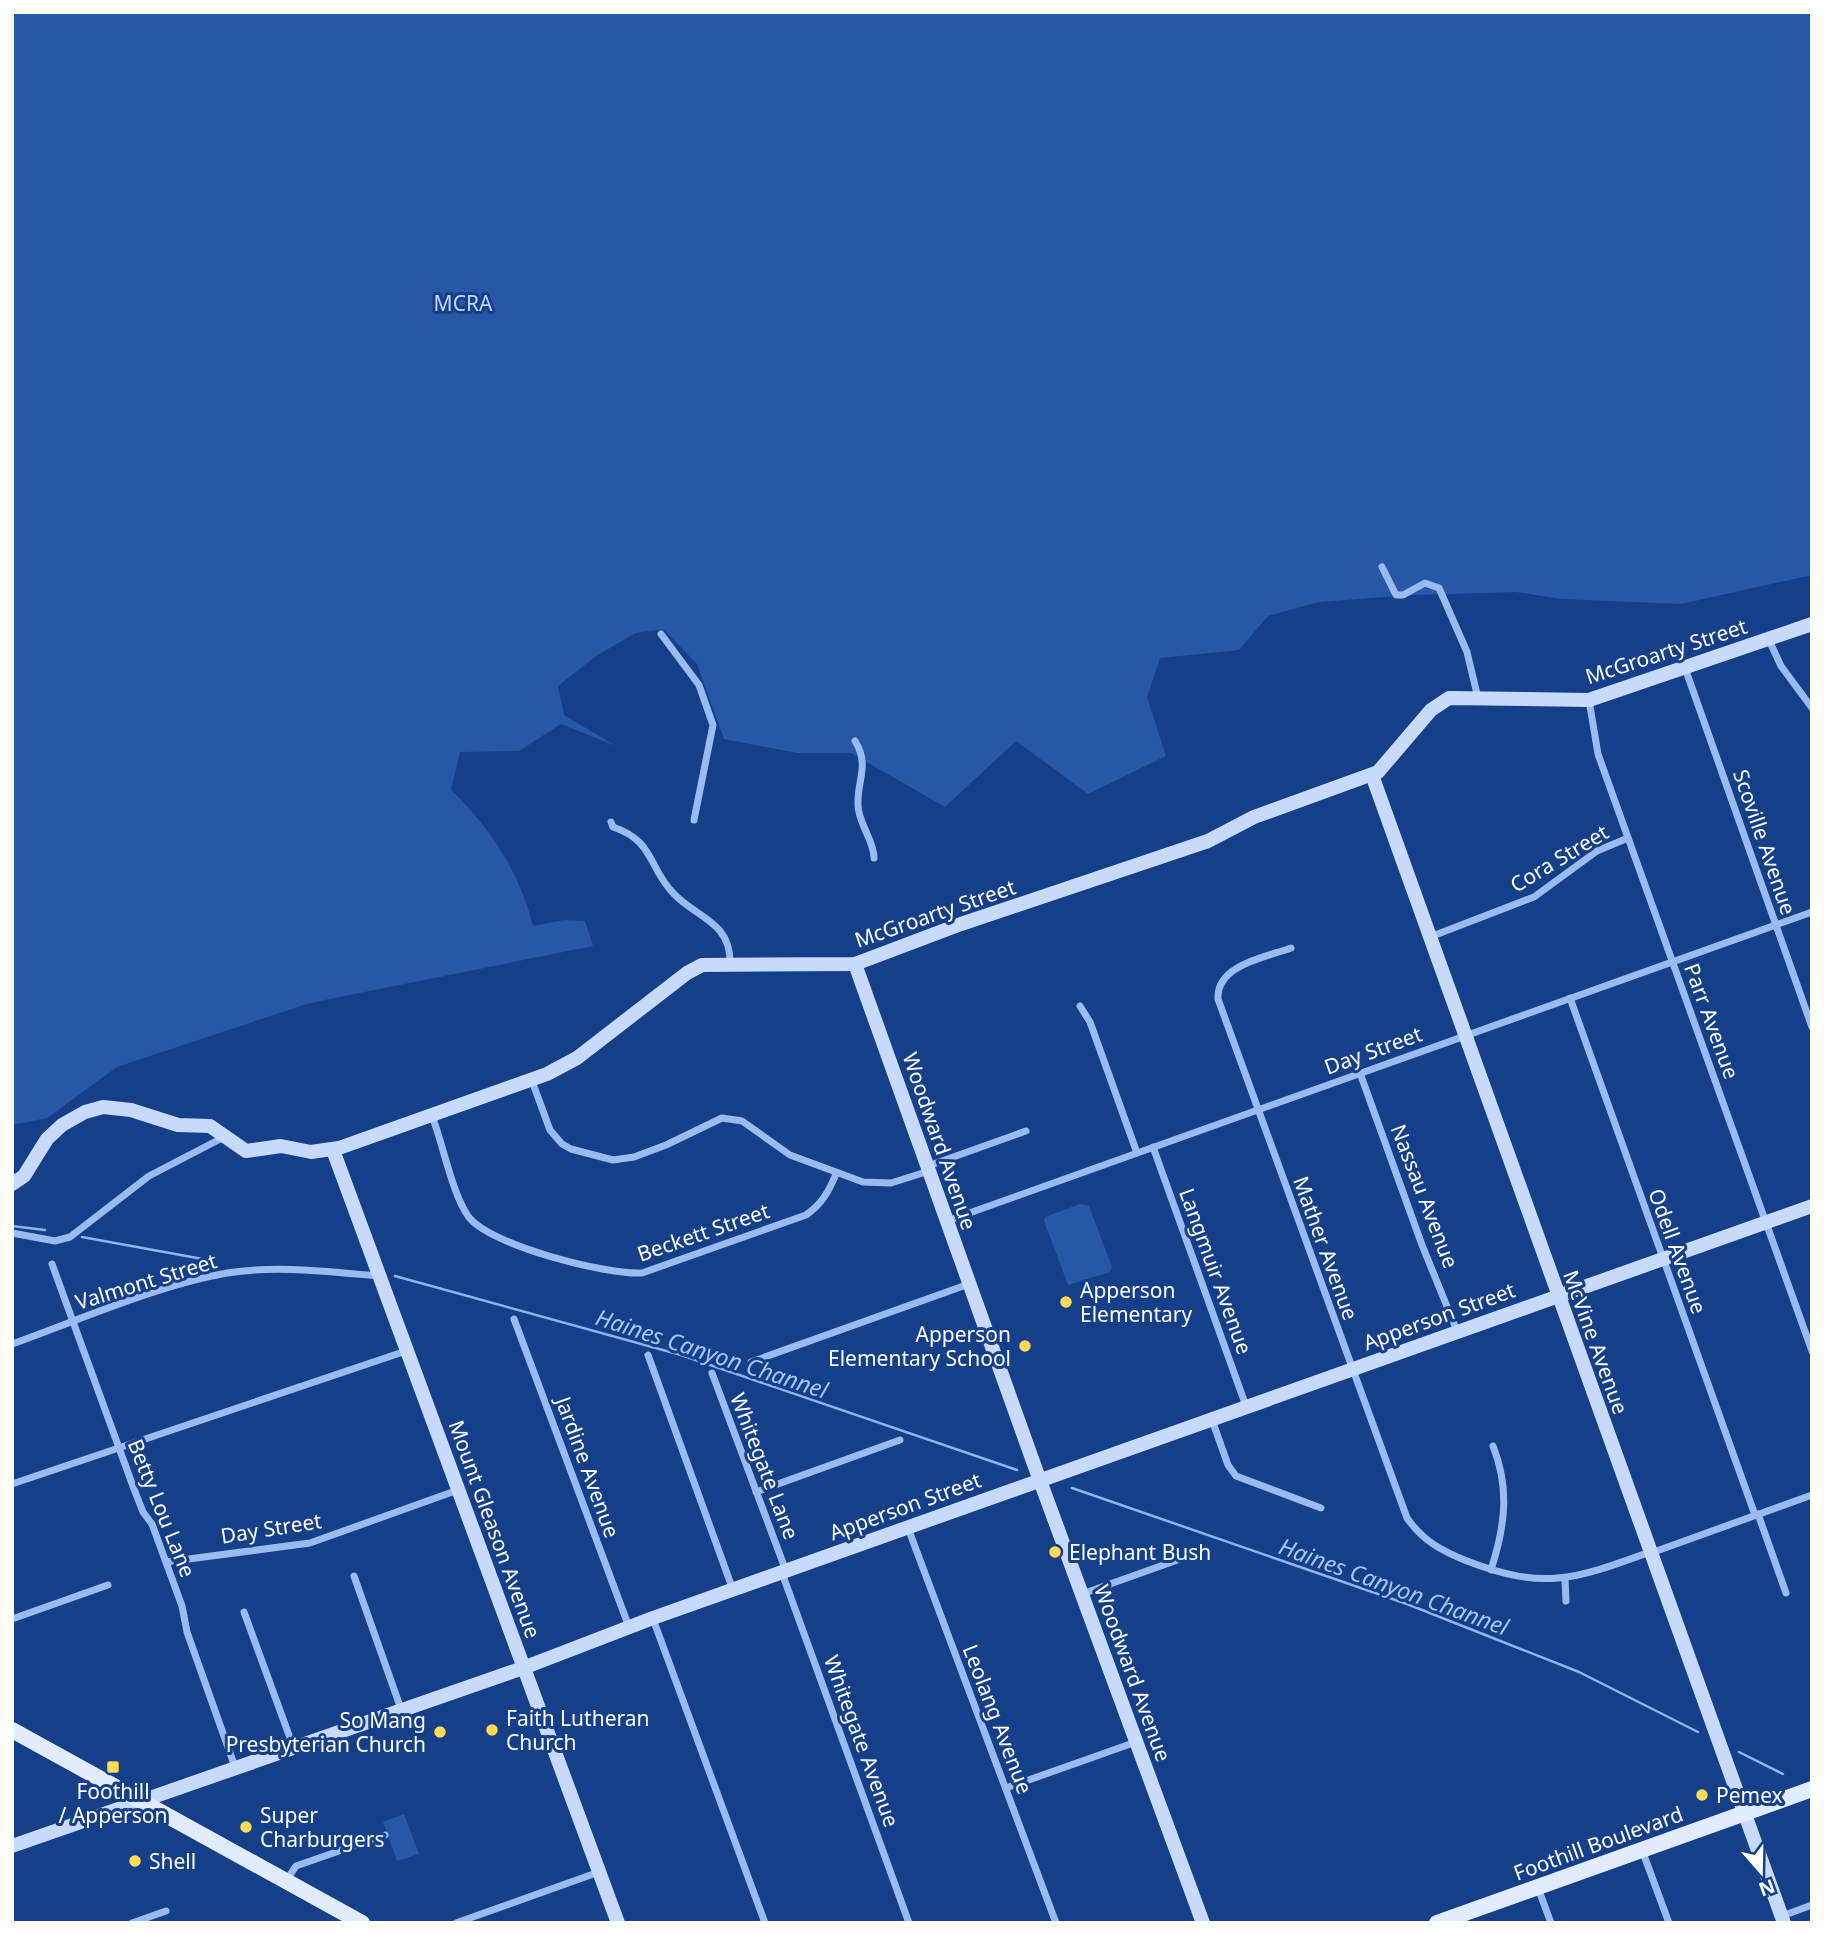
<svg xmlns="http://www.w3.org/2000/svg" width="1824" height="1935" viewBox="0 0 1824 1935" font-family="'Noto Sans',sans-serif">
  <rect width="100%" height="100%" fill="#153f88"/>
  <g fill="#2758a7">
    <path d="M12,12H1812V575L1681,604L1561,599L1516,592L1413,595L1318,602L1268,616L1239,650L1160,658L1147,697L1166,756L1088,794L1016,741L945,807L851,753H797L724,739L697,664L663,629L636,633L596,656L558,686L564,715L616,746L561,724L519,751L460,752L451,790C490,827 520,873 533,926L564,920L585,921L593,946L310,1003L117,1067L47,1118L12,1125Z"/>
    <polygon points="1080,1204 1089,1206 1112,1267 1110,1272 1068,1285 1044,1221 1045,1217"/>
    <polygon points="404,1814 419,1854 397,1861 383,1822"/>
  </g>
  <g fill="none" stroke-linecap="round" stroke-linejoin="round">
    <g stroke="#8cb5f2" stroke-width="2.5">
      <polyline points="12,1226 45,1230"/>
      <polyline points="82,1237 208,1260"/>
      <polyline points="395,1276 681,1355 1017,1470"/>
      <polyline points="1072,1488 1407,1604 1579,1672 1698,1732"/>
      <polyline points="1739,1752 1783,1774"/>
    </g>
    <g stroke="#9abbef" stroke-width="7">
      <polyline points="1382,567 1396,595 1403,595 1425,583 1439,588 1467,652 1478,698"/>
      <polyline points="661,634 699,685 713,725 694,820"/>
      <polyline points="1769,640 1781,666 1812,708"/>
      <polyline points="1685,668 1812,1027"/>
      <polyline points="1589,700 1598,754 1812,1351"/>
      <path d="M855,741C870,765 857,780 858,805C858,823 874,840 874,858"/>
      <path d="M611,822L613,827C655,841 648,868 674,894C697,918 731,922 730,963"/>
      <polyline points="1430,937 1534,897 1597,851 1628,838"/>
      <path d="M1291,948C1266,957 1216,965 1218,999L1407,1518C1423,1541 1442,1551 1467,1561C1545,1591 1575,1579 1650,1552"/>
      <polyline points="1570,998 1755,1515"/>
      <polyline points="1080,1006 1090,1022 1137,1153"/>
      <polyline points="1360,1073 1422,1245 1457,1331"/>
      <polyline points="532,1081 550,1130 562,1144 571,1149 613,1160 634,1157 666,1145 722,1118 742,1121 790,1155 863,1182 891,1183 929,1171"/>
      <path d="M432,1116C443,1144 452,1193 468,1216C488,1245 606,1275 642,1273L806,1215C822,1204 829,1191 836,1174"/>
      <polyline points="1153,1147 1246,1406"/>
      <polyline points="928,1166 1026,1131"/>
      <polyline points="947,1221 1812,912"/>
      <polyline points="12,1233 55,1241 70,1237 149,1176 224,1137"/>
      <polyline points="52,1264 134,1489 143,1512 152,1524 182,1606 187,1632 235,1767"/>
      <polyline points="514,1319 629,1627"/>
      <path d="M12,1344C79,1320 158,1285 227,1273C276,1265 330,1272 378,1276"/>
      <polyline points="648,1355 733,1590"/>
      <polyline points="751,1362 969,1284"/>
      <polyline points="712,1373 786,1571"/>
      <polyline points="1212,1420 1228,1465 1236,1476 1321,1508"/>
      <polyline points="12,1484 406,1351"/>
      <polyline points="756,1492 900,1440"/>
      <polyline points="1758,1514 1786,1593"/>
      <polyline points="908,1528 1056,1923"/>
      <polyline points="1651,1553 1812,1495"/>
      <polyline points="166,1562 310,1543 458,1490"/>
      <path d="M1491,1570C1505,1526 1510,1489 1493,1446"/>
      <polyline points="782,1573 909,1923"/>
      <polyline points="354,1576 401,1709"/>
      <polyline points="1565,1579 1566,1601"/>
      <polyline points="1082,1594 1186,1557"/>
      <polyline points="244,1612 293,1746"/>
      <polyline points="12,1619 108,1585"/>
      <polyline points="653,1619 765,1923"/>
      <polyline points="1006,1788 1136,1742"/>
      <polyline points="1642,1850 1669,1923"/>
      <polyline points="286,1881 296,1866 385,1835"/>
      <polyline points="1538,1888 1551,1923"/>
      <polyline points="1782,1916 1812,1905"/>
      <polyline points="132,1923 166,1911"/>
      <polyline points="456,1923 599,1872"/>
    </g>
    <g stroke="#c8dafa" stroke-width="14">
      <polyline points="1372,775 1784,1923"/>
      <polyline points="855,964 1035,1467 1203,1923"/>
      <polyline points="333,1150 618,1923"/>
      <polyline points="12,1184 24,1176 47,1139 62,1125 85,1112 103,1107 131,1110 178,1125 210,1126 246,1151 281,1146 311,1152 339,1148 547,1074 577,1058 687,973 702,965 855,964 961,924 1208,841 1254,817 1378,772 1431,710 1449,698 1589,700 1812,624"/>
      <polyline points="12,1846 523,1668 653,1618 1812,1206"/>
    </g>
    <g stroke="#e2ecff" stroke-width="16">
      <polyline points="12,1730 362,1923"/>
      <polyline points="1437,1923 1812,1789"/>
    </g>
  </g>
  <g fill="#ffda58" stroke="#153f88" stroke-width="2.5">
    <circle cx="1066" cy="1302" r="7"/>
    <circle cx="1025" cy="1346" r="7"/>
    <circle cx="1055" cy="1552" r="7"/>
    <circle cx="492" cy="1730" r="7"/>
    <circle cx="440" cy="1732" r="7"/>
    <rect x="106" y="1760" width="14" height="14" rx="3.5"/>
    <circle cx="1702" cy="1795" r="7"/>
    <circle cx="246" cy="1827" r="7"/>
    <circle cx="135" cy="1861" r="7"/>
  </g>
  <g text-anchor="middle" dominant-baseline="central" stroke-width="6" stroke-linejoin="round" paint-order="stroke">
    <g font-size="21" fill="#c0d7fb" stroke="#153f88">
      <text x="463" y="303">MCRA</text>
    </g>
    <g font-size="21" fill="#fff" stroke="#153f88">
      <text transform="translate(1666 651) rotate(-18)">McGroarty Street</text>
      <text transform="translate(1765 842) rotate(71)">Scoville Avenue</text>
      <text transform="translate(1559 858) rotate(-31)">Cora Street</text>
      <text transform="translate(935 913) rotate(-19)">McGroarty Street</text>
      <text transform="translate(1712 1021) rotate(70)">Parr Avenue</text>
      <text transform="translate(1373 1050) rotate(-20)">Day Street</text>
      <text transform="translate(940 1141) rotate(71)">Woodward Avenue</text>
      <text transform="translate(1425 1196) rotate(69)">Nassau Avenue</text>
      <text transform="translate(703 1232) rotate(-19)">Beckett Street</text>
      <text transform="translate(1326 1248) rotate(70)">Mather Avenue</text>
      <text transform="translate(1678 1251) rotate(70)">Odell Avenue</text>
      <text transform="translate(1216 1271) rotate(70)">Langmuir Avenue</text>
      <text transform="translate(146 1281) rotate(-17)">Valmont Street</text>
      <text transform="translate(1439 1316) rotate(-20)">Apperson Street</text>
      <text transform="translate(1596 1342) rotate(70)">McVine Avenue</text>
      <text transform="translate(765 1466) rotate(69)">Whitegate Lane</text>
      <text transform="translate(588 1467) rotate(70)">Jardine Avenue</text>
      <text transform="translate(905 1506) rotate(-20)">Apperson Street</text>
      <text transform="translate(162 1508) rotate(68)">Betty Lou Lane</text>
      <text transform="translate(271 1528) rotate(-9)">Day Street</text>
      <text transform="translate(495 1529) rotate(70)">Mount Gleason Avenue</text>
      <text transform="translate(1133 1673) rotate(70)">Woodward Avenue</text>
      <text transform="translate(998 1719) rotate(69)">Leolang Avenue</text>
      <text transform="translate(862 1741) rotate(70)">Whitegate Avenue</text>
      <text transform="translate(1598 1843) rotate(-20)">Foothill Boulevard</text>
    </g>
    <g font-size="21" fill="#fff" stroke="#153f88" text-anchor="start">
      <text x="1080" y="1290">Apperson<tspan x="1080" dy="24">Elementary</tspan></text>
      <text x="1011" y="1334" text-anchor="end">Apperson<tspan x="1011" dy="24">Elementary School</tspan></text>
      <text x="1069" y="1552">Elephant Bush</text>
      <text x="506" y="1718">Faith Lutheran<tspan x="506" dy="24">Church</tspan></text>
      <text x="426" y="1720" text-anchor="end">So Mang<tspan x="426" dy="24">Presbyterian Church</tspan></text>
      <text x="113" y="1791" text-anchor="middle">Foothill<tspan x="113" dy="24">/ Apperson</tspan></text>
      <text x="1716" y="1795">Pemex</text>
      <text x="260" y="1815">Super<tspan x="260" dy="24">Charburgers</tspan></text>
      <text x="149" y="1861">Shell</text>
    </g>
    <g font-size="23" font-style="italic" fill="#a6c5f6" stroke="#153f88">
      <text transform="translate(712 1353) rotate(18)">Haines Canyon Channel</text>
      <text transform="translate(1394 1586) rotate(20)">Haines Canyon Channel</text>
    </g>
  </g>
  <rect width="1824" height="1935" fill="none" stroke="#ffffff" stroke-width="28"/>
  <g transform="translate(1761 1872) rotate(160)" stroke="#153f88" stroke-width="5" paint-order="stroke">
  <path d="M0-5L12 26L0 18L-12 26Z" fill="#ffffff"/>
  <text y="-10" font-size="19" font-weight="bold" text-anchor="middle" fill="#ffffff">N</text>
  </g>
</svg>
